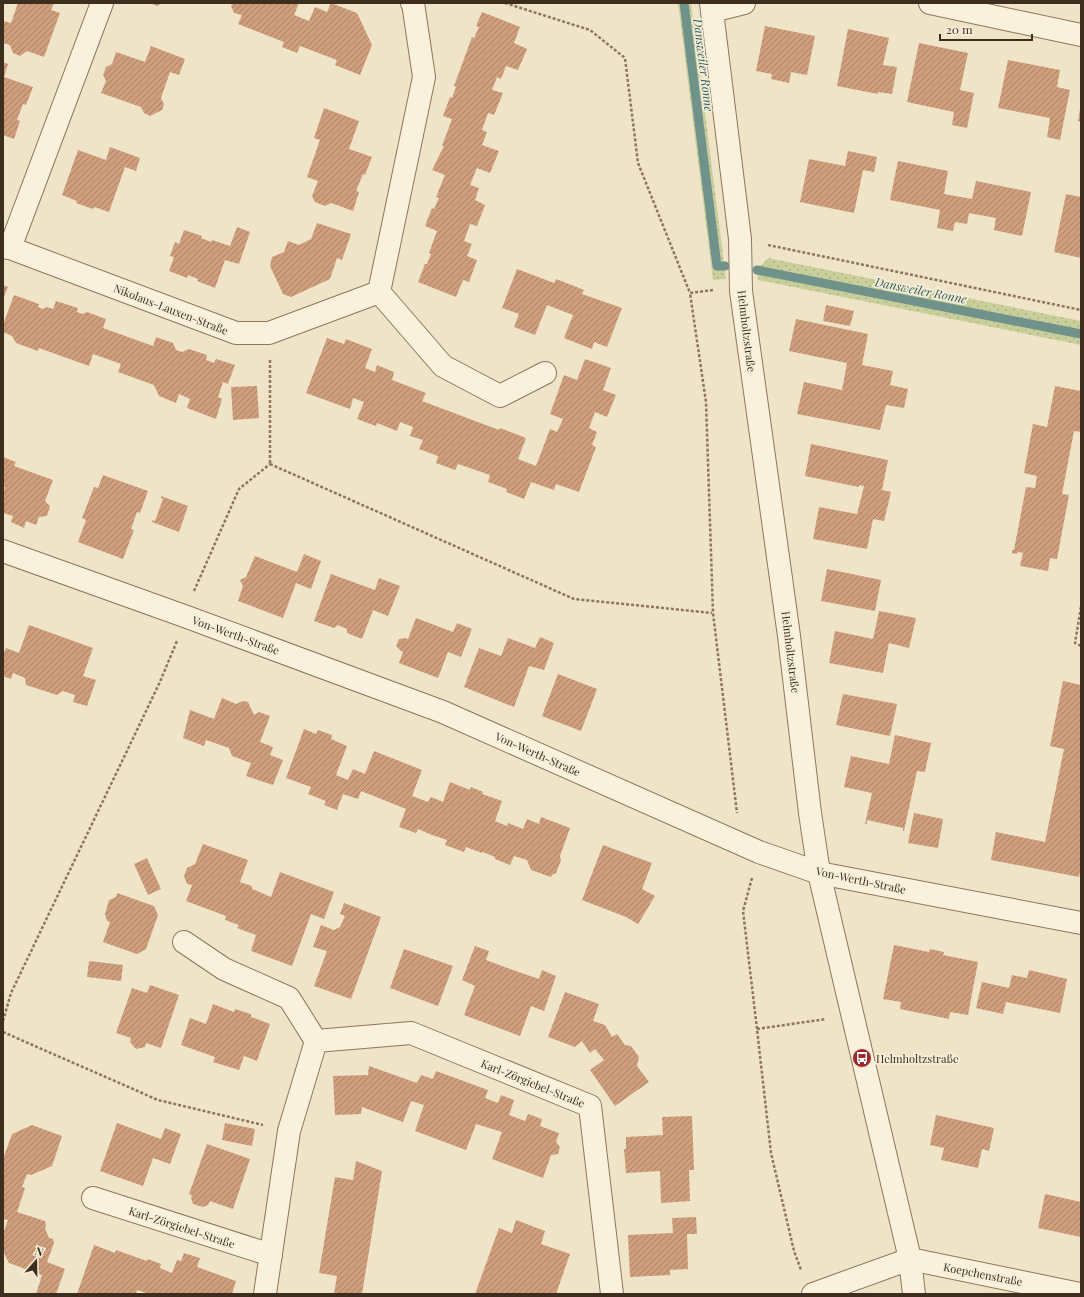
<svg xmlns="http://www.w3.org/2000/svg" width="1084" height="1297" viewBox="0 0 1084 1297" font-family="'Playfair Display',serif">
  <defs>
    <pattern id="grass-dots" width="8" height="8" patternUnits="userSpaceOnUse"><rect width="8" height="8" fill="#c9cf9b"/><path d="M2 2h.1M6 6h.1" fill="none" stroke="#aeb285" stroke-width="1.8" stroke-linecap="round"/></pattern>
    <pattern id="building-hatch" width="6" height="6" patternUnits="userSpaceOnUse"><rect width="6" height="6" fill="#cf9f7d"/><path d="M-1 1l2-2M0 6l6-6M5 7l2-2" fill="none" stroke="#a98266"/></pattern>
  </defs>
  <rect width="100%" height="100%" fill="#f0e4c8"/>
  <g fill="url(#grass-dots)">
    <polygon points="678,3 691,3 726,279 713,280"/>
    <polygon points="768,258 1081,321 1081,345 758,280 757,270"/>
  </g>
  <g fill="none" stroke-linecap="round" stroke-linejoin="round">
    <g stroke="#6f938a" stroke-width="9">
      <polyline points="684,3 717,266 725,266"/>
      <polyline points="757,270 1081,334"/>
    </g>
  </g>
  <g fill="url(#building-hatch)">
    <polygon points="18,3 54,3 51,10 60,13 44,57 27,51 20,56 13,53 10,45 3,43 3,21 11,23"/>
    <polygon points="150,3 162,3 157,6"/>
    <polygon points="233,3 299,3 294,15 309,21 315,7 327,12 331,3 357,13 372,45 360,75 335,65 337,60 300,46 297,53 282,47 284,42 238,24 242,15 234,13 231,6"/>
    <polygon points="482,12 520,27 514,43 527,49 518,70 506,66 501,79 497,77 492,90 503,93 494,115 488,113 482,130 487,132 482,145 499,151 490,173 477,168 470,185 479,188 475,200 485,205 477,226 470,224 464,241 472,244 467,256 477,260 469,282 463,280 456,297 418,282 425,264 427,264 431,254 429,253 437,231 425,226 432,208 434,209 439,198 436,197 445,175 432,170 444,146 442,146 452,119 443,116 450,97 452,98 456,87 454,86 472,37 474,38 479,27 476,26"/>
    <polygon points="765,26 815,36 807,75 791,72 789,83 771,79 772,74 756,71"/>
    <polygon points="848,29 889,38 883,65 897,67 892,94 878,92 878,94 837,86"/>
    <polygon points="919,43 968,53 960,90 974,93 967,128 952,125 954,112 907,102"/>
    <polygon points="151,46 185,59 179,75 170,72 161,98 164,104 162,110 150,116 144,113 141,107 101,93 106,81 103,75 106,67 112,64 116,52 145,62"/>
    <polygon points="1008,60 1060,70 1057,87 1070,90 1060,140 1047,137 1050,118 998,108"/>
    <polygon points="3,62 8,64 4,77 33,87 26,105 23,104 17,120 20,121 14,139 3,135"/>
    <polygon points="324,108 359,121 349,149 372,157 365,175 363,174 356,191 359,192 353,211 331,203 325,206 315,202 312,196 318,181 307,177 320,140 314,138"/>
    <polygon points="1080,109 1081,109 1081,122 1078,121"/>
    <polygon points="110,147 140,158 136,171 125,167 109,212 94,207 93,209 76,203 77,201 62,195 78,150 106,160"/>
    <polygon points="848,151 877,157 874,172 863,170 854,213 800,202 809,159 845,166"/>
    <polygon points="898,161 948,171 944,194 972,199 976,181 1031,192 1022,236 994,230 996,218 969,213 967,224 955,222 953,231 937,228 940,210 890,200"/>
    <polygon points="1066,194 1081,197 1081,258 1054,252"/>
    <polygon points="317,223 351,234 342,260 337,258 330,279 291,297 283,294 270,266 272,257 284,252 288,241 299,245 311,239"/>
    <polygon points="237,227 250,232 239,264 225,260 215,288 197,281 198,279 188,275 187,278 169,271 174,257 170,256 175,242 179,244 184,230 202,236 201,238 211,242 212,240 230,246"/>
    <polygon points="517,269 554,283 556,279 569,284 584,290 582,294 622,308 607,347 594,342 592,349 564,338 573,315 547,305 535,335 514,327 519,314 502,308"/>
    <polygon points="3,285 8,287 3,299"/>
    <polygon points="14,295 39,304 38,307 43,309 47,307 53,309 56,301 78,308 77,312 82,314 87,312 106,319 103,328 153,346 156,337 173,343 176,350 182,352 189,349 207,355 206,360 214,363 216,359 235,365 228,384 223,382 218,397 222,399 216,419 187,408 190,399 179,394 176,403 159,396 154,385 118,372 121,364 93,354 89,366 39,348 38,351 16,343 12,336 3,332 3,325"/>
    <polygon points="826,305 854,311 850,326 823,321"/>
    <polygon points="796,319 868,334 862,365 893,371 890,385 908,389 904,408 886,405 880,430 797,414 804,382 842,390 847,363 789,351"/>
    <polygon points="327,338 344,344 346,339 372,349 365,368 375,372 377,365 394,372 392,380 426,393 422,401 499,430 500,428 526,438 518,459 536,466 550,429 557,432 563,419 550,414 564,375 577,380 585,359 611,368 603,390 616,395 607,417 595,412 589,428 597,432 592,445 596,447 579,492 556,484 554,490 531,482 524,499 506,492 507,489 488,482 490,475 458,464 455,470 436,463 438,456 419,449 423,440 410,436 413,427 400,422 397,431 377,423 376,426 357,419 364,402 353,398 350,409 306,393"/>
    <polygon points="257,386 259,418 233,420 231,387"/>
    <polygon points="1055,386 1081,391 1081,432 1074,431 1062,494 1069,495 1057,559 1050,558 1048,571 1020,566 1023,553 1018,552 1017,554 1012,553 1012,550 1014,550 1026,487 1035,488 1037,476 1024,473 1033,424 1047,427"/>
    <polygon points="811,444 888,460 882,490 891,492 884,521 873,519 867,549 813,539 819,507 857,514 864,486 859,485 859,487 805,476"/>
    <polygon points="3,457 16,462 14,466 53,480 45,501 50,506 47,516 39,517 36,525 26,521 24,528 11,522 13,516 3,513 3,494 5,487 3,487"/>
    <polygon points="103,475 148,491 140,513 137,512 131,529 134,530 123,559 78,542 86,520 82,518 94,487 98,488"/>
    <polygon points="161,496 188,506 179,532 152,522 152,520 155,521 163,499 161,498"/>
    <polygon points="304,554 321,561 311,589 296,583 283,618 238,601 243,586 240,580 246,577 255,556 297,572"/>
    <polygon points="827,569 881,580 875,611 821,601"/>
    <polygon points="331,574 375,590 379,578 400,586 388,616 373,610 362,639 347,633 347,629 338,625 334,628 314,621"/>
    <polygon points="879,611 916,618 909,648 889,643 883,673 829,663 835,631 873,639"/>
    <polygon points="416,618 453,632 457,623 472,629 461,657 448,652 438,678 399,663 403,652 401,651 396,646 399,639 405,638 408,639"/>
    <polygon points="29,625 93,648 83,676 96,680 87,706 73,702 75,695 63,691 57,695 26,685 25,678 13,673 11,679 3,676 3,651 5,651 6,648 19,653"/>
    <polygon points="540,637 554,643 544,670 529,666 514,707 464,687 479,648 501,656 508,638 535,648"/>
    <polygon points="558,674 597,689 581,731 542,716"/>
    <polygon points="1063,681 1081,685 1081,866 1079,877 991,860 996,832 1045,842 1064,749 1050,746"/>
    <polygon points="843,694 897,704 890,736 836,725"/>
    <polygon points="222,698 236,704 243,701 248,702 254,715 259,712 270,716 260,742 273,747 270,755 283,760 273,785 246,776 251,763 232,756 229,748 206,740 204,746 183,738 190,710 214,719"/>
    <polygon points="304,729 316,734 318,730 332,735 331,739 347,746 336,775 348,780 353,769 365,774 374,751 422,770 412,796 428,802 431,797 443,802 450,782 470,790 471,787 483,792 482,794 502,801 495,821 507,826 508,823 523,829 527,819 539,824 541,817 570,828 560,856 561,860 556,873 552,875 551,877 531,870 527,860 514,856 510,865 495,859 495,857 483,852 482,853 466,847 464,852 445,845 447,840 432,835 418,829 416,833 399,827 406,809 361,791 358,799 343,794 337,810 324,805 326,801 308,794 311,787 286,778"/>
    <polygon points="895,735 931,743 925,772 917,771 904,831 903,831 903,828 867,820 867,824 865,824 872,793 844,787 851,756 889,764"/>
    <polygon points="914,813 943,819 938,848 908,843"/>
    <polygon points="203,844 248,860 240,882 252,886 252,889 271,897 280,872 334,892 324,919 311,914 292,966 251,951 256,935 237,928 239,925 225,920 226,916 186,901 192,885 187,884 184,876 187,868 195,864"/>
    <polygon points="603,845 652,863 642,889 655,896 638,924 626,917 582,900"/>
    <polygon points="147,858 161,889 148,895 134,864"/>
    <polygon points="117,893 154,906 158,915 146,949 137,954 103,942 110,922 107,921 105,914 109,900 116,897"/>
    <polygon points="344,903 381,917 351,999 314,986 327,951 313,947 321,925 334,930 340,927 345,916 340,914"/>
    <polygon points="894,945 929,952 930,949 944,952 943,955 978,962 968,1015 950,1012 949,1019 900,1009 901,1002 883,999"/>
    <polygon points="475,946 489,951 486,960 513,970 539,979 542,970 556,976 544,1011 531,1006 520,1036 464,1015 475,986 462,980"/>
    <polygon points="404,949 453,966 438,1006 390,988"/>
    <polygon points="89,961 123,965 121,981 87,977"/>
    <polygon points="1029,970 1067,979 1060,1013 1006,1002 1003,1014 976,1008 982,982 1009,988 1012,975 1027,978"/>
    <polygon points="150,985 179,995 161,1048 146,1043 145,1047 136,1049 130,1042 131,1038 116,1033 132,988 147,993"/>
    <polygon points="565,992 599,1004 593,1021 605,1025 612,1037 617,1034 625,1045 631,1046 639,1057 637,1066 649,1082 615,1106 590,1070 604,1060 595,1049 590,1053 582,1041 575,1047 548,1037"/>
    <polygon points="213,1004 234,1012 235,1009 251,1014 251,1017 270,1024 257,1061 244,1056 239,1070 213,1062 215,1057 181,1045 190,1018 206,1024"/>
    <polygon points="369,1066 417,1083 421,1075 433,1079 436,1071 488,1090 485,1098 498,1103 501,1095 514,1100 509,1115 525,1121 528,1114 542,1119 540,1126 559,1133 556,1142 560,1147 558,1154 551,1155 543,1178 492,1159 502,1132 476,1124 466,1150 415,1131 424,1105 411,1101 403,1122 362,1107 361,1114 335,1115 333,1076 368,1075"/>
    <polygon points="936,1115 994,1128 989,1151 982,1149 978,1168 941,1160 944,1148 930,1145"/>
    <polygon points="692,1116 694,1170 689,1170 690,1201 661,1203 660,1171 626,1173 624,1149 626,1149 626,1137 663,1135 662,1117"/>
    <polygon points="117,1123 161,1139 165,1128 181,1134 170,1164 153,1158 143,1186 100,1171"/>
    <polygon points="225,1123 255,1129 252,1146 222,1140"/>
    <polygon points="32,1125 62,1136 52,1166 31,1175 27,1174 22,1187 25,1188 17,1212 45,1221 46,1225 45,1228 49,1238 53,1239 54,1243 47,1262 65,1269 56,1294 36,1294 42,1275 9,1263 3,1251 3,1234 8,1220 3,1219 3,1159 12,1134"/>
    <polygon points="207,1144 250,1159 233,1209 210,1201 208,1205 203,1207 193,1204 191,1198 192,1195 189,1194"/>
    <polygon points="356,1161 382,1171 372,1233 362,1294 334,1294 337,1276 319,1273 335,1177 353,1180"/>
    <polygon points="1045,1194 1081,1202 1081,1237 1038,1228"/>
    <polygon points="696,1217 697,1234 687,1234 688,1269 670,1270 670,1275 630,1277 628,1235 673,1233 672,1218"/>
    <polygon points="516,1220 545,1231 541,1244 570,1254 556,1294 475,1294 499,1228 512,1233"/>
    <polygon points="94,1245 115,1253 116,1250 147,1261 148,1259 161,1264 160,1268 172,1273 177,1260 181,1261 184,1253 200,1258 197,1267 236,1281 232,1294 149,1294 137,1290 136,1294 77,1294"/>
  </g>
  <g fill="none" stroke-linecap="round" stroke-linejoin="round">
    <g stroke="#8d765c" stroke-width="24">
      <g id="minor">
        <polyline points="711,3 740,239 741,291 789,636 810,813 819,873 910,1259 914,1294"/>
        <polyline points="930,3 1081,35"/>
        <polyline points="712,11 744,3"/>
        <polyline points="3,247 10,248 236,333 269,333 379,292 424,77 413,3 412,3"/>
        <polyline points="10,248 102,3"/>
        <polyline points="379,292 443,366 500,396 545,373"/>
        <polyline points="3,551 187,617 443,712 759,852 819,873 1081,923"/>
        <polyline points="184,942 224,969 289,998 316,1041"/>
        <polyline points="93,1198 271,1255"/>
        <polyline points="265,1294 289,1131 316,1041 411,1033 590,1106 612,1294"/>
        <polyline points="813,1294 910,1259 1080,1294"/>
      </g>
    </g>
    <g stroke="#8d765c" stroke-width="2.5" stroke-dasharray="3 2" stroke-linecap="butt">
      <polyline points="505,3 590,30 625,58 638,163 690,293"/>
      <polyline points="768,245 1081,310"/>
      <polyline points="713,290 690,293 706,402 713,613 737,813"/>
      <polyline points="270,360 270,464"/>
      <polyline points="270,464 574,599 712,613"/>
      <polyline points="194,591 239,489 270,464"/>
      <polyline points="1081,607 1075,643 1081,646"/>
      <polyline points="752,878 743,911 757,1029 771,1153 794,1251 801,1270"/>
      <polyline points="3,1021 11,993 159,684 177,641"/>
      <polyline points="757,1029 826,1019"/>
      <polyline points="3,1032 158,1100 263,1125"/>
    </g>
    <use href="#minor" stroke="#faf1dc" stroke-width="22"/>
  </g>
  <defs>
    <g id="bus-disc" transform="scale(1)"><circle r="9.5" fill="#9e2a2b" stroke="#f7eed8"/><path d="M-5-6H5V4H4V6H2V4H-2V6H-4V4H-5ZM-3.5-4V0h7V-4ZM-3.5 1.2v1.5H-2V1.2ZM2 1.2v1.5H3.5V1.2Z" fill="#fff"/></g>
  </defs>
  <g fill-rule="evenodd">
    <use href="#bus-disc" x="862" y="1058"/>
  </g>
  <g text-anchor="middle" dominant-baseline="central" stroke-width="3.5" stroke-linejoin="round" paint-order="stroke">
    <g font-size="11" fill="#3d2e20" stroke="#f7eed8">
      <text transform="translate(171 309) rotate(21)">Nikolaus-Lauxen-Straße</text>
      <text transform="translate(747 331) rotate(83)">Helmholtzstraße</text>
      <text transform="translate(236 635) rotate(20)">Von-Werth-Straße</text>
      <text transform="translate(791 652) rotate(83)">Helmholtzstraße</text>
      <text transform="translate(538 754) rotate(24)">Von-Werth-Straße</text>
      <text transform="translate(861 880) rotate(12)">Von-Werth-Straße</text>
      <text transform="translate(533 1083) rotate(22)">Karl-Zörgiebel-Straße</text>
      <text transform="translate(182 1227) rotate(18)">Karl-Zörgiebel-Straße</text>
      <text transform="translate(983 1274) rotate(11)">Koepchenstraße</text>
    </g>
    <g font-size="11" fill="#3d2e20" stroke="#f7eed8" text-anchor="start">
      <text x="876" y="1058">Helmholtzstraße</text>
    </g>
    <g font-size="12" font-style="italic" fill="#2f5d5a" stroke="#f7eed8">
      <text transform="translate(704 65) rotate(83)">Dansweiler Ronne</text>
      <text transform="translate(921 290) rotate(11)">Dansweiler Ronne</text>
    </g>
  </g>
  <rect width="1084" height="1297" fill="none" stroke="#3d2e20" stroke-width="8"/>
  <g transform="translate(36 1261) rotate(20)" stroke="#f7eed8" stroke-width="3" paint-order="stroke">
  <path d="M0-3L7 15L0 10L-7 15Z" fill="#3d2e20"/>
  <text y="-6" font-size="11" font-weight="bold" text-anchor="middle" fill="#3d2e20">N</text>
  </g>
  <path d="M940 34v6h92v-6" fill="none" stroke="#3d2e20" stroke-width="2"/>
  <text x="946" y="34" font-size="12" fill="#3d2e20" stroke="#f7eed8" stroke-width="3" paint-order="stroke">20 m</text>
</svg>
